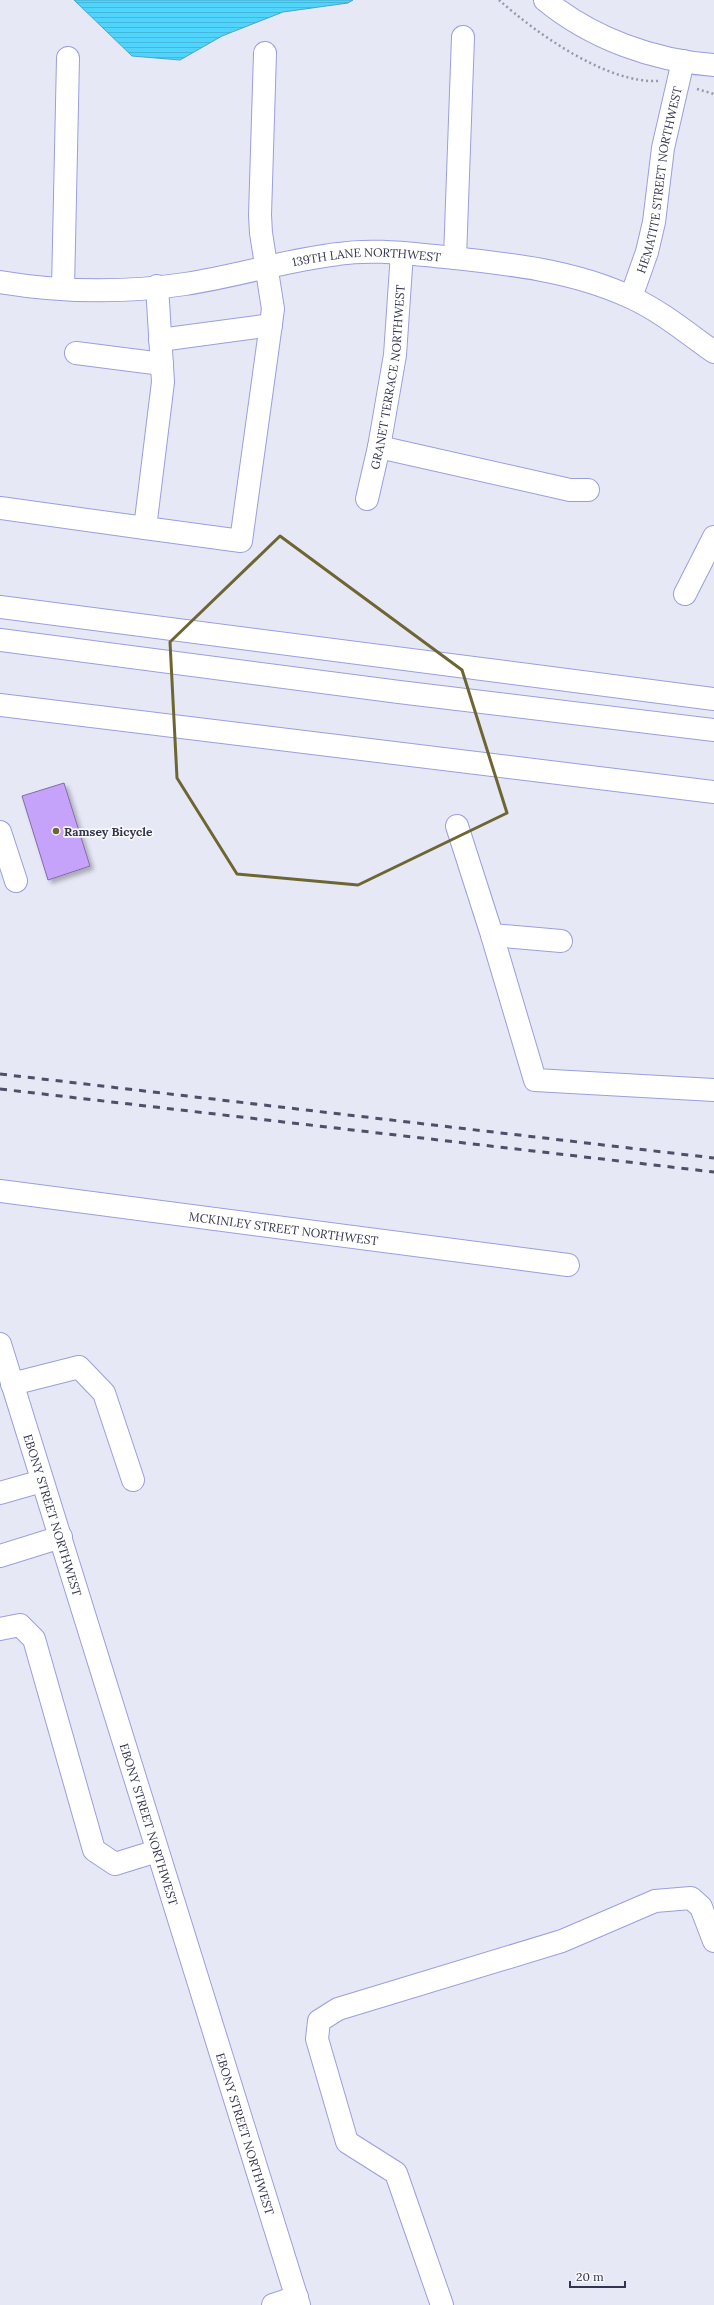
<svg xmlns="http://www.w3.org/2000/svg" width="714" height="2305" viewBox="0 0 714 2305" font-family="Lora,serif">
  <defs>
    <pattern id="water-rules" width="6" height="5" patternUnits="userSpaceOnUse"><rect width="6" height="5" fill="#4fd5fd"/><path d="M0 2.5h6" fill="none" stroke="#45b7db"/></pattern>
    <filter id="shadow"><feDropShadow dx="3.5" dy="3.5" stdDeviation="2" flood-color="#0004"/></filter>
  </defs>
  <rect width="100%" height="100%" fill="#e7e8f6"/>
  <polygon fill="url(#water-rules)" stroke="#47a5c9" points="74,0 353,0 348,3 283,12 222,36 180,60 132,56"/>
  <polygon fill="#c5a3fb" stroke="#826ba6" filter="url(#shadow)" points="64,783 90,866 48,880 22,796"/>
  <g fill="none" stroke-linecap="round" stroke-linejoin="round">
    <g stroke="#9b9ede" stroke-width="24">
      <g id="minor">
        <path d="M545,0C591,38 654,61 714,65"/>
        <polyline points="455,258 463,37"/>
        <path id="s1" d="M0,282C60,292 125,293 185,284C237,276 287,260 338,254C370,249 403,253 435,256C501,263 570,269 630,297C661,311 687,333 714,352"/>
        <polyline points="157,286 163,382 145,528 241,541 273,309 261,233 260,215 265,53"/>
        <polyline points="63,289 68,58"/>
        <path id="s2" d="M631,297L647,252L654,222L663,148L683,61"/>
        <polyline points="160,340 271,325"/>
        <polyline points="76,353 162,364"/>
        <polyline points="379,447 570,490 588,490"/>
        <path id="s3" d="M367,499L379,447L395,355L402,253"/>
        <polyline points="0,508 145,528"/>
        <polyline points="685,594 714,537"/>
        <polyline points="0,705 714,792"/>
        <polyline points="457,826 492,935 535,1080 714,1090"/>
        <polyline points="0,832 16,881"/>
        <polyline points="492,935 561,941"/>
        <path id="s4" d="M0,1191L568,1265"/>
        <path id="s5" d="M0,1344L299,2305"/>
        <polyline points="12,1384 79,1367 104,1393 133,1480"/>
        <polyline points="0,1493 42,1481"/>
        <polyline points="0,1556 61,1537"/>
        <polyline points="0,1629 20,1625 34,1639 94,1850 115,1864 157,1851"/>
        <polyline points="273,2305 297,2297"/>
        <polyline points="442,2305 396,2173 347,2142 317,2039 319,2021 338,2009 562,1941 655,1901 691,1898 701,1907 714,1941"/>
      </g>
    </g>
    <g stroke="#9b9ede" stroke-width="24">
      <g id="highway">
        <polyline points="0,607 714,699"/>
        <polyline points="0,640 399,692 714,730"/>
      </g>
    </g>
    <g stroke="#9698ab" stroke-width="2.5" stroke-dasharray="2 3" stroke-linecap="butt">
      <path d="M499,0C536,33 607,84 659,81"/>
      <polyline points="697,89 714,94"/>
    </g>
    <use href="#minor" stroke="#fff" stroke-width="22"/>
    <use href="#highway" stroke="#fff" stroke-width="22"/>
    <g stroke="#4e5068" stroke-width="3" stroke-dasharray="7 7" stroke-linecap="butt">
      <polyline points="0,1074 714,1158"/>
      <polyline points="0,1089 714,1172"/>
    </g>
  </g>
  <path fill="none" stroke="#6d6632" stroke-width="3" stroke-linejoin="round" d="M280,536L462,670L507,813L358,885L237,874L177,778L170,642Z"/>
  <circle fill="#6d6632" stroke="#f7f7f7" stroke-width="1.5" cx="56" cy="831" r="4"/>
  <g text-anchor="middle" dominant-baseline="central" stroke-width="3.5" stroke-linejoin="round" paint-order="stroke">
    <g font-size="12" fill="#33354f" stroke="#f7f7f7">
      <text stroke="none"><textPath href="#s2" startOffset="121">HEMATITE STREET NORTHWEST</textPath></text>
      <text stroke="none"><textPath href="#s1" startOffset="370">139TH LANE NORTHWEST</textPath></text>
      <text stroke="none"><textPath href="#s3" startOffset="124">GRANET TERRACE NORTHWEST</textPath></text>
      <text stroke="none"><textPath href="#s4" startOffset="286">MCKINLEY STREET NORTHWEST</textPath></text>
      <text stroke="none"><textPath href="#s5" startOffset="179">EBONY STREET NORTHWEST</textPath></text>
      <text stroke="none"><textPath href="#s5" startOffset="503">EBONY STREET NORTHWEST</textPath></text>
      <text stroke="none"><textPath href="#s5" startOffset="827">EBONY STREET NORTHWEST</textPath></text>
    </g>
    <g font-size="12" font-weight="bold" fill="#33354f" stroke="#f7f7f7" text-anchor="start">
      <text x="64" y="831">Ramsey Bicycle</text>
    </g>
  </g>
  <path d="M570 2281v6h55v-6" fill="none" stroke="#33354f" stroke-width="2"/>
  <text x="576" y="2281" font-size="12" fill="#33354f" stroke="#f7f7f7" stroke-width="3" paint-order="stroke">20 m</text>
</svg>
